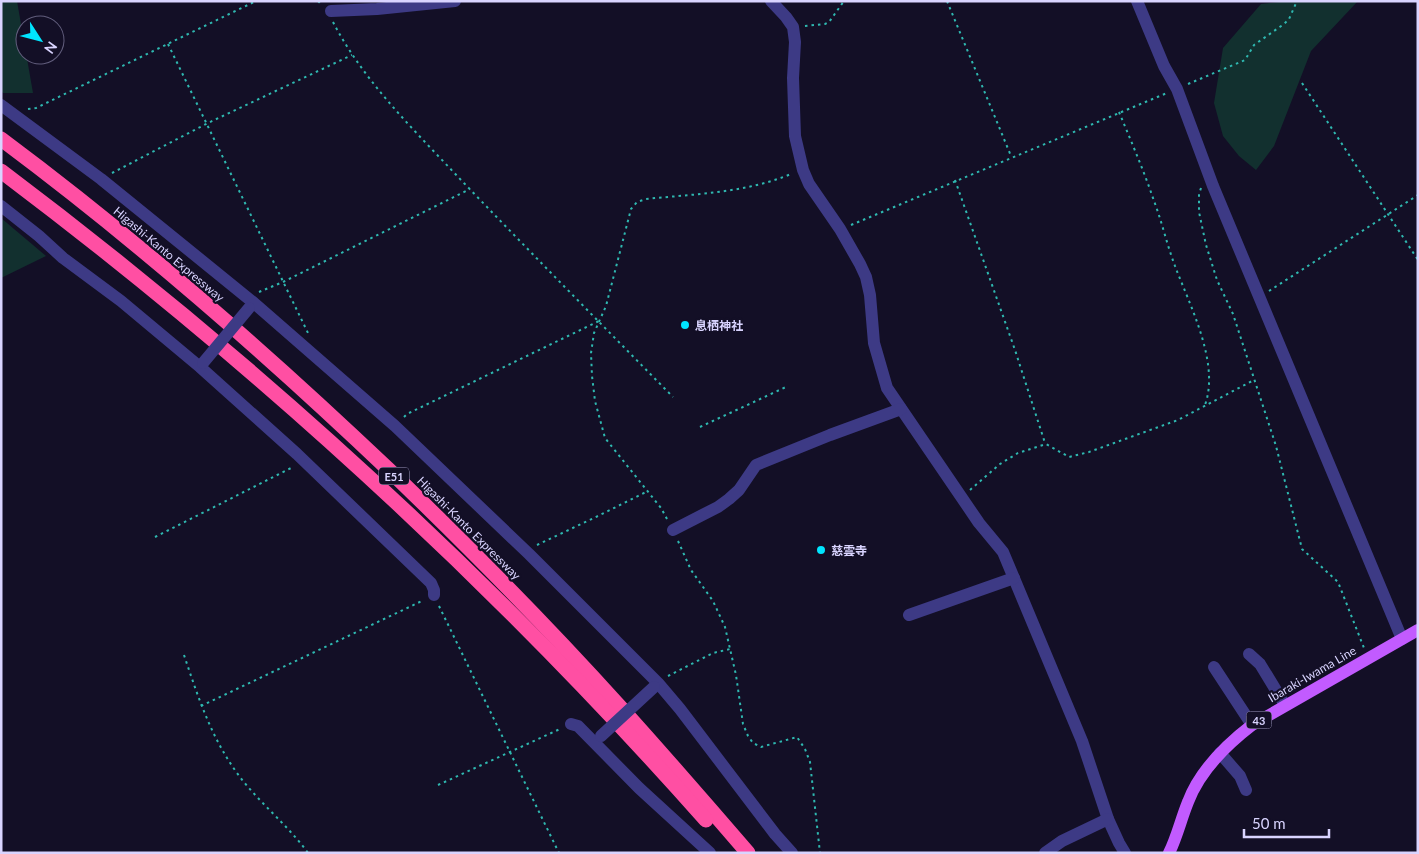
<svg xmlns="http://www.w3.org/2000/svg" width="1419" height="854" viewBox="0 0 1419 854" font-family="Lato,'Noto Sans JP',sans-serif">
  <rect width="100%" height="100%" fill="#130f26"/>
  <g fill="#12302f">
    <polygon points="1,1 17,1 33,93 3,93 1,91"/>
    <polygon points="1287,1 1358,1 1311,51 1274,146 1256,170 1239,156 1223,136 1214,103 1223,48 1261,4"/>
    <polygon points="1,218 46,256 1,278"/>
  </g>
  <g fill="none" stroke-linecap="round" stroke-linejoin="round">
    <g stroke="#2fb8b0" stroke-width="2" stroke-dasharray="2.5 4" stroke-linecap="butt">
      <polyline points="318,1 322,5"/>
      <polyline points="947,1 1011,156"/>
      <path d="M333,22C364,82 415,131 461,180C531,253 602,325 673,397"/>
      <polyline points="805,26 825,24 829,22 844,1"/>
      <polyline points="168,44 308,333"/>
      <polyline points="1302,83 1418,260"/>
      <polyline points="1188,84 1245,60 1254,45 1284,24 1289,19 1297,1"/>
      <polyline points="28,109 36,108 256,1"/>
      <path d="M1119,112C1131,141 1144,171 1154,201C1162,222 1167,245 1175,266C1190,306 1220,363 1205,405"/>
      <polyline points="112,173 208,123 352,55"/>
      <polyline points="955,180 1015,350 1045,443"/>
      <polyline points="1201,188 1199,194 1199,212 1206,245 1217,280 1233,314 1276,446 1302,549 1338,582 1364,648"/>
      <polyline points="851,225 1167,93"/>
      <polyline points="1269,291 1418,195"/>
      <polyline points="259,292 283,282 470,189"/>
      <polyline points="404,417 407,414 599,321"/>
      <polyline points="700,427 788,386"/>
      <polyline points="970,490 1000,464 1018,453 1046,444 1069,457 1089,452 1178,420 1254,380"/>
      <path d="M667,519L661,508L605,438L595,401L592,376L591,353L594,333L606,306L631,209L637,202L646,199C695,194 745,193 791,174"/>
      <polyline points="155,537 293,467"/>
      <polyline points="678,541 691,570 713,601 725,627 736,675 743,724 748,736 753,743 761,747 797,737 805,749 810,762 820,853"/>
      <polyline points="537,545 598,516 648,491"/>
      <polyline points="439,606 559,853"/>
      <path d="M184,655C198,697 211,737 237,773C258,802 287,824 308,853"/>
      <polyline points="668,676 713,653 730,649"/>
      <polyline points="201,706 424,600"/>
      <polyline points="438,785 560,729"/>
    </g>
    <g stroke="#3d3a85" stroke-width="12">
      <polyline points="771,1 786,17 793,27 795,42 793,78 795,136 803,170 809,184 840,229 860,264 866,277 870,295 874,343 887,388 979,523 1003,552 1082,741 1108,819 1119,843 1125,853"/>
      <polyline points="1137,1 1164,66 1177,89 1213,186 1402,639"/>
      <polyline points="331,11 377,9 455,1"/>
      <polyline points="1,105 101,179 254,303 395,426 529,554 658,683 680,709 775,834 792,853"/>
      <polyline points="1,206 39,236 63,258 121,301 200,367 297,454 431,583 434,590 434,595"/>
      <polyline points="673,530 718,507 729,499 739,490 756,465 830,435 901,409"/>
      <polyline points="909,615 1014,578"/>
      <polyline points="1249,654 1260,664 1285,705"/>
      <polyline points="1214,667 1252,725"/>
      <polyline points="571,724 578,726 639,788 710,853"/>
      <polyline points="1220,753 1240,776 1246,790"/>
      <polyline points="1045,853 1062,841 1108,819"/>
    </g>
    <path stroke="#c25bff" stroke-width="12" d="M1169,853C1177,837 1181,819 1188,802C1200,770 1226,745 1252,725L1418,630"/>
    <g stroke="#ff4fa3" stroke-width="15">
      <path d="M1,139C138,241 266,353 389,470C469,547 547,626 621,708C664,756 706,804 748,853"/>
      <path d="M1,171C256,363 494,581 706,820"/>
    </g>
    <g stroke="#3d3a85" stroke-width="12">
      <polyline points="203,363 249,308"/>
      <polyline points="601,736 654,687"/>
    </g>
  </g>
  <g fill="#00e5ff" stroke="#130f26" stroke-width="2">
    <circle cx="685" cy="325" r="5"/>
    <circle cx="821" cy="550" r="5"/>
  </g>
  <g text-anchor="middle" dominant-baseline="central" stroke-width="4.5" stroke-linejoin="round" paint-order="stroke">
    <g fill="#130f26" stroke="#9e99be" stroke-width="1">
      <rect x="379" y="467.5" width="30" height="17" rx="4"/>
      <rect x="1246.5" y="711.5" width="25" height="17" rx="4"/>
    </g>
    <g font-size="11" font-weight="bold" fill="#d9d4ff">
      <text x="394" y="476">E51</text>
      <text x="1259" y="720">43</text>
    </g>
    <g font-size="12" fill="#d9d4ff" stroke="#130f26">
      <text transform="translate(169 254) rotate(40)">Higashi-Kanto Expressway</text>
      <text transform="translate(469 528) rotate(45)">Higashi-Kanto Expressway</text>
      <text transform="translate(1312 674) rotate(-30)">Ibaraki-Iwama Line</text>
    </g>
    <g font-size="12" font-weight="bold" fill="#d9d4ff" stroke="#130f26" text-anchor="start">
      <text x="695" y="325">息栖神社</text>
      <text x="831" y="550">慈雲寺</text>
    </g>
  </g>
  <rect width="1419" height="854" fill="none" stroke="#d9d4ff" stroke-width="5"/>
  <g transform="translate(40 40) rotate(126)"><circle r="24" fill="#130f26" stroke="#625e7d"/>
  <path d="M0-4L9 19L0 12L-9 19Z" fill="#00e5ff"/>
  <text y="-8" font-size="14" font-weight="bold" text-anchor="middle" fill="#d9d4ff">N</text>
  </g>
  <path d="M1244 829v8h85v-8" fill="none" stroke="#d9d4ff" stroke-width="2.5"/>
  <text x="1252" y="829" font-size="15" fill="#d9d4ff" stroke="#130f26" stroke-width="4" paint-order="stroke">50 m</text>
</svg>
